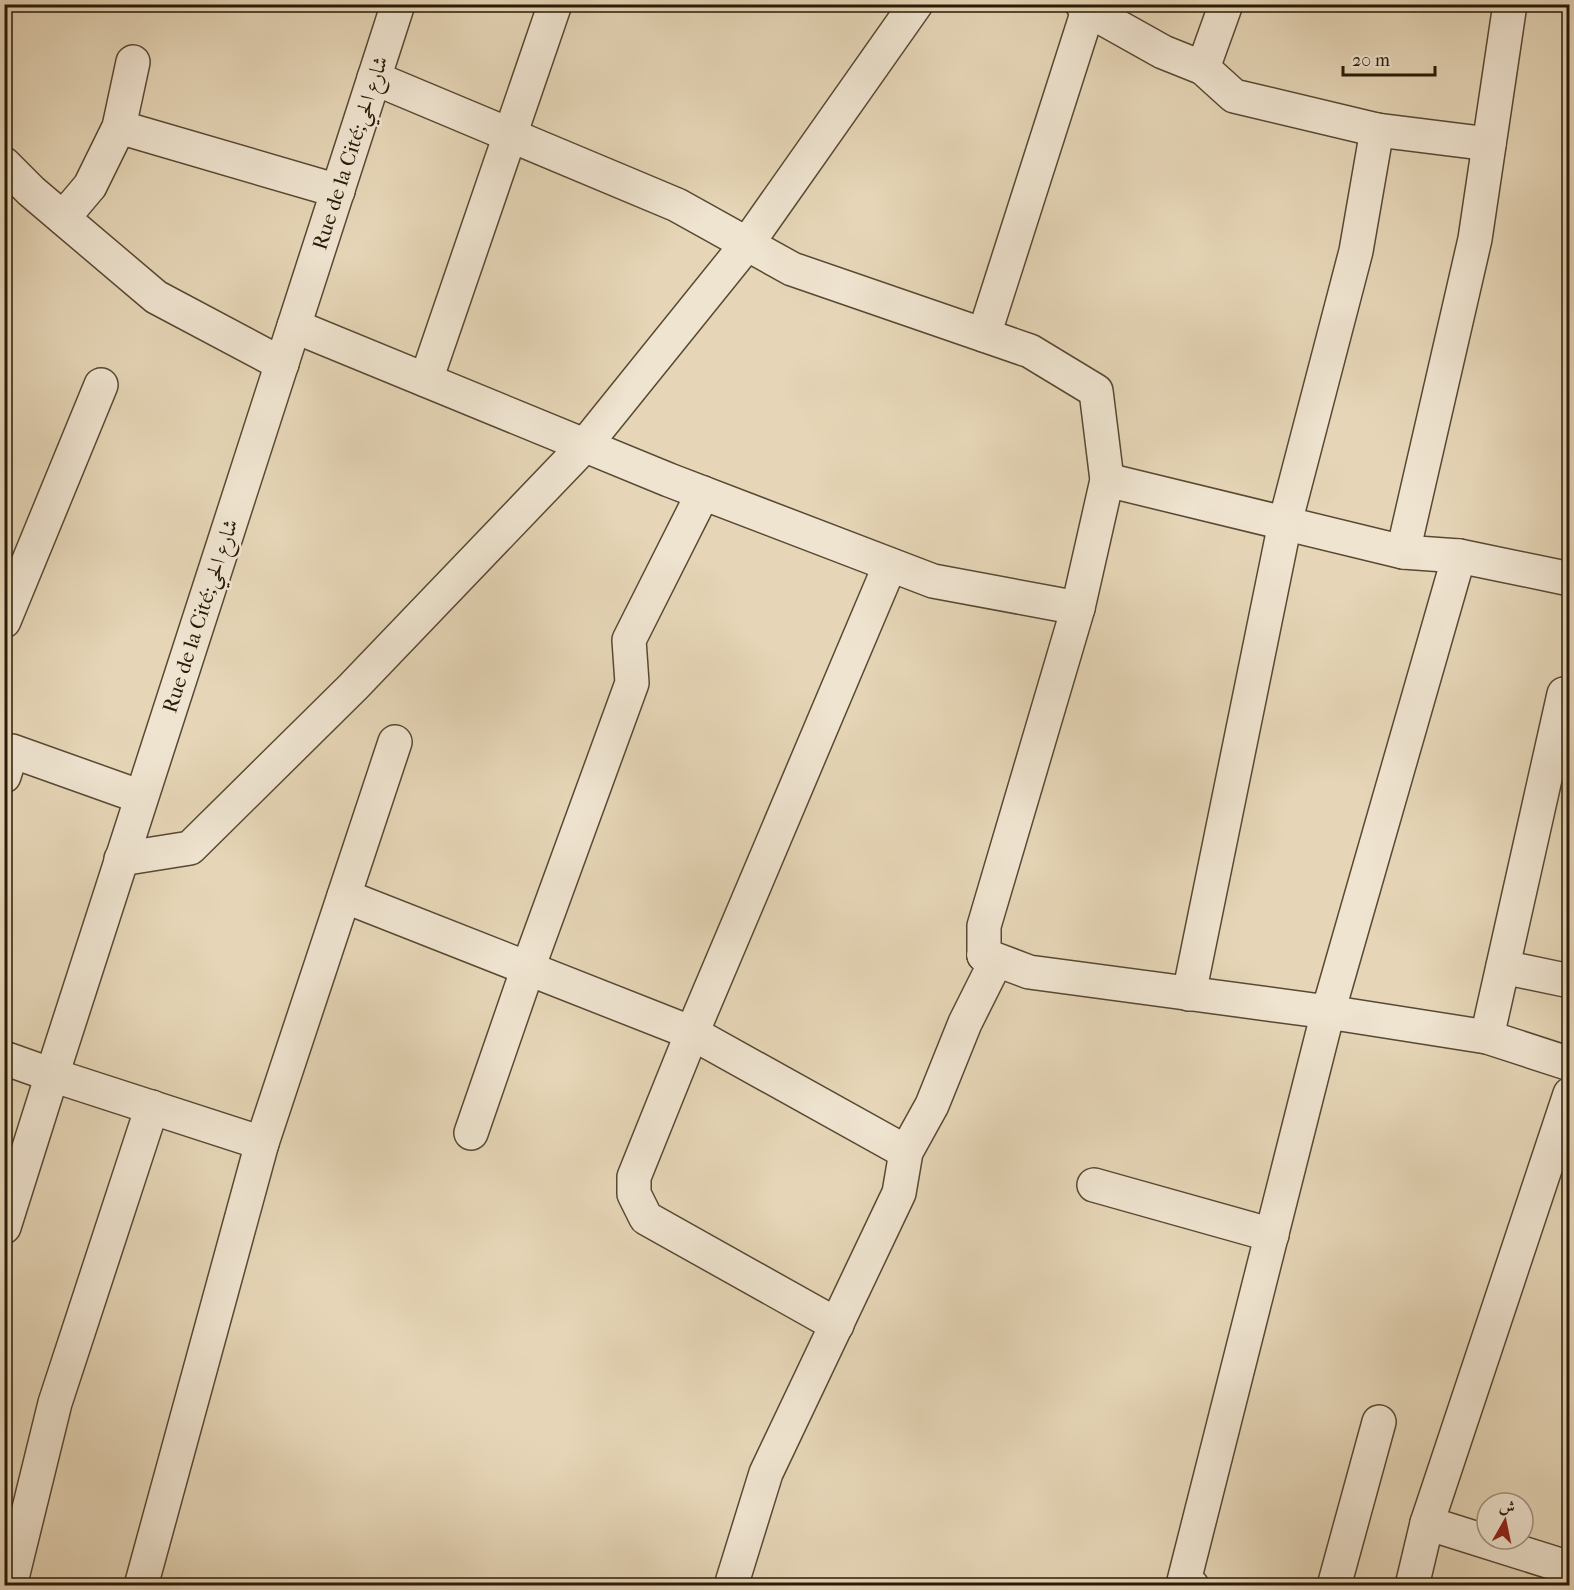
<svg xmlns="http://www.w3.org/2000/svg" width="1574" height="1590" viewBox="0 0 1574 1590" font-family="'IM FELL French Canon',Amiri,serif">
  <rect width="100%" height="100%" fill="#e6d6b7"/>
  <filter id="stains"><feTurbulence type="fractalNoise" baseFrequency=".00333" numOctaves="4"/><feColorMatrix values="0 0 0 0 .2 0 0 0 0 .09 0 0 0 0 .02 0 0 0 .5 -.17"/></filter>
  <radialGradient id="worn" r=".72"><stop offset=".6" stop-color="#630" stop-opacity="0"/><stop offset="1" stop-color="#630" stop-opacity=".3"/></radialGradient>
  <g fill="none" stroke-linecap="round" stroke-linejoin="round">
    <g stroke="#584933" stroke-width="36">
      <g id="minor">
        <polyline points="1082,4 1088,10 1163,52 1203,68 1234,96 1377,130 1489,144"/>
        <polyline points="1203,68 1226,4"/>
        <polyline points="374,78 677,205 792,269 1030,351 1096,391 1107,480 1078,608 984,926 984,955"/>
        <polyline points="119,127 338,191"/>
        <polyline points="4,164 31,191 156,297 282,364"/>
        <polyline points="63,218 90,186 119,127 133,62"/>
        <polyline points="294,326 669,480 933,581 1078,608"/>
        <polyline points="984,335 1090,4"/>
        <polyline points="426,380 555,4"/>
        <polyline points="1107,480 1403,552 1459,556"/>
        <polyline points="1403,552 1475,239 1510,4"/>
        <polyline points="4,621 101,385"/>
        <polyline points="4,776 12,751 141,797"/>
        <polyline points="121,859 190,848 353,687 585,445 747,244 916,4"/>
        <polyline points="344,896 692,1033 906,1152"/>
        <polyline points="984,955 1029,972 1328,1012 1459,556 1570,579"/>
        <polyline points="1503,967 1570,981"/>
        <polyline points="1189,994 1285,523 1356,251 1377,130"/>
        <polyline points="1487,1037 1564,694"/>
        <polyline points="4,1058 52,1075 262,1143 141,1586"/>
        <polyline points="471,1133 528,968 632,683 629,640 703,493"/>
        <polyline points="262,1143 395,742"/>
        <polyline points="1094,1185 1272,1235"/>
        <polyline points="4,1227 52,1075 398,4"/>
        <polyline points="837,1325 646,1218 634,1194 634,1177 692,1033 890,565"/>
        <polyline points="1427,1523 1570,1094"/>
        <polyline points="10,1586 55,1403 152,1107"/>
        <polyline points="731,1586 766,1473 899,1193 906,1152 932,1105 965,1023 995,963 984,955"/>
        <polyline points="1192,1586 1184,1581 1328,1012 1487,1037 1570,1064"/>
        <polyline points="1334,1586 1379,1422"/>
        <polyline points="1412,1586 1427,1523 1570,1568"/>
      </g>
    </g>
    <use href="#minor" stroke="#efe4d0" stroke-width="33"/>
  </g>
  <g text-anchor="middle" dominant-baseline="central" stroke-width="5" stroke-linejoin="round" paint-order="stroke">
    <g font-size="21" fill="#291a07" stroke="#efe4d0">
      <text transform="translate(350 153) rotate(-72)">Rue de la Cité;شارع الحي</text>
      <text transform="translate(200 616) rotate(-72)">Rue de la Cité;شارع الحي</text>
    </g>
  </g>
  <rect width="1574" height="1590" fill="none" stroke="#e6d6b7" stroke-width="24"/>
  <rect x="6" y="6" width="1562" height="1578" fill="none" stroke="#291a07" stroke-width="3"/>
  <rect x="12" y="12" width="1550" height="1566" fill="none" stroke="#291a07" stroke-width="1.5"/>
  <g transform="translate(1505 1521) rotate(9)"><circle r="28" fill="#efe4d0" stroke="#a09380" stroke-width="1.5"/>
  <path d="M0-4.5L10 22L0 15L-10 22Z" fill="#8f2418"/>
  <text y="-9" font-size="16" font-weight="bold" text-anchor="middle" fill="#291a07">ش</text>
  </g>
  <path d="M1343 66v9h92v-9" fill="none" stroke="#291a07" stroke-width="3"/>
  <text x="1352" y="66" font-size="18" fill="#291a07" stroke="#efe4d0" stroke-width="4.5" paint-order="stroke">20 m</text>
  <rect width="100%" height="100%" filter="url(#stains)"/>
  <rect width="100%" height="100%" fill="url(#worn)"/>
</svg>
